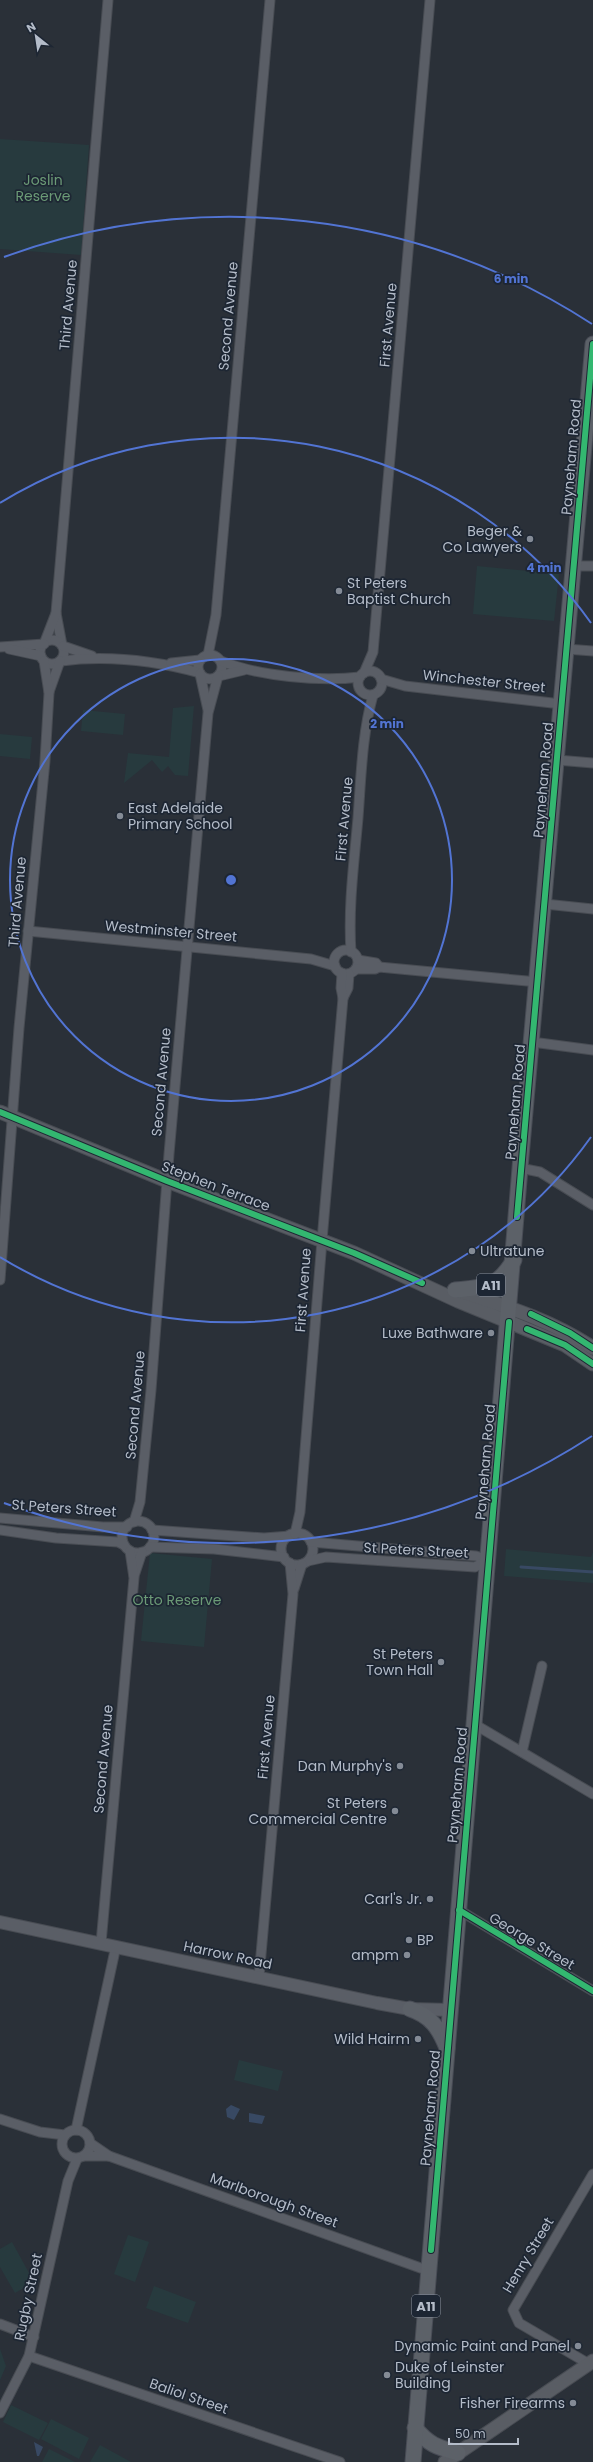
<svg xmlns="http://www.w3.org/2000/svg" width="593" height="2462" viewBox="0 0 593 2462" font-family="Poppins,sans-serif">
  <rect width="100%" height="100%" fill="#2a3038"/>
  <g fill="#273a3e">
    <polygon points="0,139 89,145 81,255 0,249"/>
    <polygon points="477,566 559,574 554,621 473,614"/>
    <polygon points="194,706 188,776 175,775 168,766 162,772 152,760 124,783 128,753 169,757 173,708"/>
    <polygon points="83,710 125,714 123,735 81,731"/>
    <polygon points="0,734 32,737 30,759 0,756"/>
    <polygon points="506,1549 591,1557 593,1552 593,1583 504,1576"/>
    <polygon points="150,1553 212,1559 204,1647 141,1641"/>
    <polygon points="239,2060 283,2071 278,2091 234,2080"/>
    <polygon points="128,2235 149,2242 135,2282 114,2274"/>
    <polygon points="12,2242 34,2282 15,2293 0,2267 0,2249"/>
    <polygon points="154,2286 196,2302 188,2323 146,2308"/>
    <polygon points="0,2349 6,2366 0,2380"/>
    <polygon points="11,2405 48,2423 39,2440 3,2422"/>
    <polygon points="51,2419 89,2438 79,2459 41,2439"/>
    <polygon points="100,2445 131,2462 90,2462"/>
    <polygon points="49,2449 75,2462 42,2462"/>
  </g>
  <g fill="#384963">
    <polygon points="231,2105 240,2109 234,2120 227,2117 226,2109"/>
    <polygon points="249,2113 265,2116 262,2124 249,2122"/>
    <polygon points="34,2442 43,2447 39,2456 37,2456"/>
  </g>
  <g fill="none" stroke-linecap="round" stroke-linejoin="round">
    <polyline stroke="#384963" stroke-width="3" points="521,1567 593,1572"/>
    <g stroke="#484c53" stroke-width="11">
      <g id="minor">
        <polyline points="573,566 593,566"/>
        <polyline points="56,613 62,645"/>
        <circle cx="52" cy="652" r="12"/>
        <polyline points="44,644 56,613 108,0"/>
        <polyline points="63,646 92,656"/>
        <polyline points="0,647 44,644"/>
        <polyline points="9,649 41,656"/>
        <polyline points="566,649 593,651"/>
        <polyline points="208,655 216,615 270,0"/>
        <circle cx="210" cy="667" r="12"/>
        <path d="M61,661C108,655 153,660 200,673"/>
        <path d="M221,661C258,676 320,682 360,677"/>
        <polyline points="171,663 200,660"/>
        <circle cx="370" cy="683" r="12"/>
        <polyline points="364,673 373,652 430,0"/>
        <polyline points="200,674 208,710"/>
        <polyline points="219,676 244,670"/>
        <polyline points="381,679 405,686 561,704"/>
        <polyline points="49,692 60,661"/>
        <polyline points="557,760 593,763"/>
        <polyline points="545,904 593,909"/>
        <polyline points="28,931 311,959 335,966"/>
        <circle cx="346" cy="962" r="12"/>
        <path d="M351,952C348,907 354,863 358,818C361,778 362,734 373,695"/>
        <polyline points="358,960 376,963 379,967"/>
        <polyline points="356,969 375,969 379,967 538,982"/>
        <polyline points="343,998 348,988 349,974"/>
        <polyline points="532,1042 593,1050"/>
        <polyline points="520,1168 540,1172 593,1205"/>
        <polyline points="0,1280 19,1028 45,761 49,693 44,661"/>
        <polyline points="0,1518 103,1527 127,1527"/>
        <circle cx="138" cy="1537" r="16"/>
        <polyline points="134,1522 140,1502 151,1390 169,1154 208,713 218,676"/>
        <polyline points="0,1530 56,1538 118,1542 124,1545"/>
        <polyline points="152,1530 264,1538 290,1536"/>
        <circle cx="297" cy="1549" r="16"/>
        <path d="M295,1534L300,1512C313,1341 328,1169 343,998L341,988L342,973"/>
        <polyline points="311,1542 476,1556 488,1560"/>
        <polyline points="150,1547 214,1549 284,1557"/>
        <polyline points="308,1561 326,1557 475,1567 488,1560"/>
        <polyline points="134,1576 142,1552"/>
        <polyline points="294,1589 302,1564"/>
        <polyline points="474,1724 593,1794"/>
        <polyline points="522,1752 542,1666"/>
        <polyline points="459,1910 593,1991"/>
        <polyline points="101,1943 134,1578 130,1551"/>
        <polyline points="259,1977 293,1594 290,1563"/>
        <polyline points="0,2119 40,2132 65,2135"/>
        <circle cx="76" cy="2144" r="14"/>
        <polyline points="76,2130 116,1946"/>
        <polyline points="90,2143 109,2156 429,2271"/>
        <polyline points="84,2156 109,2156"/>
        <polyline points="0,2324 34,2337"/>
        <polyline points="29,2356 340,2462"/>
        <polyline points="589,2364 519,2323 513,2310 593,2174"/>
        <polyline points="0,2413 29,2356 68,2181 77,2159"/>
      </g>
    </g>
    <g stroke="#484c53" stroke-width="14">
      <polyline id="tertiary" points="0,1922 377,2003 410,2009 451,2010"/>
    </g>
    <g stroke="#484c53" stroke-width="15">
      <g id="secondary">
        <polyline points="0,1112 167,1181 354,1253 458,1301 565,1345 593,1364"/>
        <path d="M457,1290C505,1306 551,1320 593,1348"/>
        <polyline points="445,2462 593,2361"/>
      </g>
    </g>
    <g stroke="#484c55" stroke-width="17">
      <g id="primary">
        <path d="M455,1290C486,1287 497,1288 514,1260"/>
        <path d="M410,2009C431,2016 439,2028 447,2048"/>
        <path d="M415,2428C429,2445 437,2447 458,2453"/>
        <polyline points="413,2462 520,1168 593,344"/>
      </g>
    </g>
    <use href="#minor" stroke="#5a5e66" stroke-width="9"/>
    <use href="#tertiary" stroke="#5a5e66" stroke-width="12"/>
    <use href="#secondary" stroke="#595d64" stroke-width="13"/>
    <use href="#primary" stroke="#5c6168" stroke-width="15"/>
    <g stroke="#1d2633" stroke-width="8">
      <g id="cycleway">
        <polyline points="0,1112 167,1181 354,1253 422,1283"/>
        <polyline points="517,1217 593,344"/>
        <polyline points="531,1314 570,1333 593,1348"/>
        <polyline points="527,1329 565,1345 593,1364"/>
        <polyline points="459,1910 593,1991"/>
        <polyline points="431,2250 509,1322"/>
      </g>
    </g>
    <use href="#cycleway" stroke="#33b770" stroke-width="6"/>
  </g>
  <g fill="none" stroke="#5274d3" stroke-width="2">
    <circle cx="231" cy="880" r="221"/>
    <path d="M591 1137A442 442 0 0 1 0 1257M0 503A442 442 0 0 1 591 623"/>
    <path d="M592 1436A663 663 0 0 1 4 1503M4 257A663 663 0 0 1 592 324"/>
  </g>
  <g fill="#848b96" stroke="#1d2633" stroke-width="1.5">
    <circle cx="530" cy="539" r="4"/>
    <circle cx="339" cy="591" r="4"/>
    <circle cx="120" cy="816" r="4"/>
    <circle cx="472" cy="1251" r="4"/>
    <circle cx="491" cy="1333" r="4"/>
    <circle cx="441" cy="1662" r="4"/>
    <circle cx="400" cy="1766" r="4"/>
    <circle cx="395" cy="1811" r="4"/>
    <circle cx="430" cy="1899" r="4"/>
    <circle cx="409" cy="1940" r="4"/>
    <circle cx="407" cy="1955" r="4"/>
    <circle cx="418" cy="2039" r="4"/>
    <circle cx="578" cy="2346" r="4"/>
    <circle cx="387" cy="2375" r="4"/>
    <circle cx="573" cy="2403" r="4"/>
  </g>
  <g text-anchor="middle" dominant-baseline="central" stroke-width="3.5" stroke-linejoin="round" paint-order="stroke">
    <g fill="#1d2633" stroke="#878f9c" stroke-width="1">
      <rect x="477" y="1274" width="28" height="22" rx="3"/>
      <rect x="412" y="2295" width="28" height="22" rx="3"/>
    </g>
    <g font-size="13" font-weight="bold" fill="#b4bcc9">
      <text x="491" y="1285">A11</text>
      <text x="426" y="2306">A11</text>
    </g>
    <g font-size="14" fill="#6b9a76" stroke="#1d2633">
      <text x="43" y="180">Joslin<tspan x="43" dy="16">Reserve</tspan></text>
      <text x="177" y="1600">Otto Reserve</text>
    </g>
    <g font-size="14" fill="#b4bcc9" stroke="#1d2633">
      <text transform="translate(68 305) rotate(-85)">Third Avenue</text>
      <text transform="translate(228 316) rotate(-85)">Second Avenue</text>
      <text transform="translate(388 325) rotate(-85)">First Avenue</text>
      <text transform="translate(571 457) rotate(-85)">Payneham Road</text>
      <text transform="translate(484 681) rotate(6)">Winchester Street</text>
      <text transform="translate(543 780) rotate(-85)">Payneham Road</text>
      <text transform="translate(344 819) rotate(-85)">First Avenue</text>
      <text transform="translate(17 902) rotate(-85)">Third Avenue</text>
      <text transform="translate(171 931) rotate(5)">Westminster Street</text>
      <text transform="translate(161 1082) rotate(-85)">Second Avenue</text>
      <text transform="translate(515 1102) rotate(-85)">Payneham Road</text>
      <text transform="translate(216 1186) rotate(21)">Stephen Terrace</text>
      <text transform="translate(303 1290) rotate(-86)">First Avenue</text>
      <text transform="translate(135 1405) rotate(-85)">Second Avenue</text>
      <text transform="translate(485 1462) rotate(-85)">Payneham Road</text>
      <text transform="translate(64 1508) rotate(4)">St Peters Street</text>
      <text transform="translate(416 1550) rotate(3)">St Peters Street</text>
      <text transform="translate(266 1737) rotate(-85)">First Avenue</text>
      <text transform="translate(103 1759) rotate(-85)">Second Avenue</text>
      <text transform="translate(457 1785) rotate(-85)">Payneham Road</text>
      <text transform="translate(532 1941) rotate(31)">George Street</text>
      <text transform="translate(228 1955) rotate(12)">Harrow Road</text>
      <text transform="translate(430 2108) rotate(-85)">Payneham Road</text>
      <text transform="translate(274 2200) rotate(20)">Marlborough Street</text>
      <text transform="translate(528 2255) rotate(-59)">Henry Street</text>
      <text transform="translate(28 2297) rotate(-78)">Rugby Street</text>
      <text transform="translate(189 2396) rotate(19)">Baliol Street</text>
    </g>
    <g font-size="14" fill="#b4bcc9" stroke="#1d2633" text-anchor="end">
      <text x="522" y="531">Beger &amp;<tspan x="522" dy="16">Co Lawyers</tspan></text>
      <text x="347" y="583" text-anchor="start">St Peters<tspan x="347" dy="16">Baptist Church</tspan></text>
      <text x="128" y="808" text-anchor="start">East Adelaide<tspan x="128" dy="16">Primary School</tspan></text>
      <text x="480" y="1251" text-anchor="start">Ultratune</text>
      <text x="483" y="1333">Luxe Bathware</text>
      <text x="433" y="1654">St Peters<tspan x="433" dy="16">Town Hall</tspan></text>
      <text x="392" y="1766">Dan Murphy's</text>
      <text x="387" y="1803">St Peters<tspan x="387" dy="16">Commercial Centre</tspan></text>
      <text x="422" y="1899">Carl's Jr.</text>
      <text x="417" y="1940" text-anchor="start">BP</text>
      <text x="399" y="1955">ampm</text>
      <text x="410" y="2039">Wild Hairm</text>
      <text x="570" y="2346">Dynamic Paint and Panel</text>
      <text x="395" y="2367" text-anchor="start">Duke of Leinster<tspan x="395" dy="16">Building</tspan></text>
      <text x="565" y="2403">Fisher Firearms</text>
    </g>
  </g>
  <circle cx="231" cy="880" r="6" fill="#5274d3" stroke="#1d2633" stroke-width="2"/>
  <g font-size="12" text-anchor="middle" font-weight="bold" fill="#5274d3" stroke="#1d2633" stroke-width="3.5" stroke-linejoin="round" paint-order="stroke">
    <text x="511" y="283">6 min</text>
    <text x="544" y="572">4 min</text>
    <text x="387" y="728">2 min</text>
  </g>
  <g transform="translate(36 36) rotate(330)" stroke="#1d2633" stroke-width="3" paint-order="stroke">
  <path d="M0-3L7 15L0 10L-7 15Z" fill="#b4bcc9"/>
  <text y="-6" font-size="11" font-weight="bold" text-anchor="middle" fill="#b4bcc9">N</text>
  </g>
  <path d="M449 2438v6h69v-6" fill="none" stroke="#b4bcc9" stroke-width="2"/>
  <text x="455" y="2438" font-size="12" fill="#b4bcc9" stroke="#1d2633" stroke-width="3" paint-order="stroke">50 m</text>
</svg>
